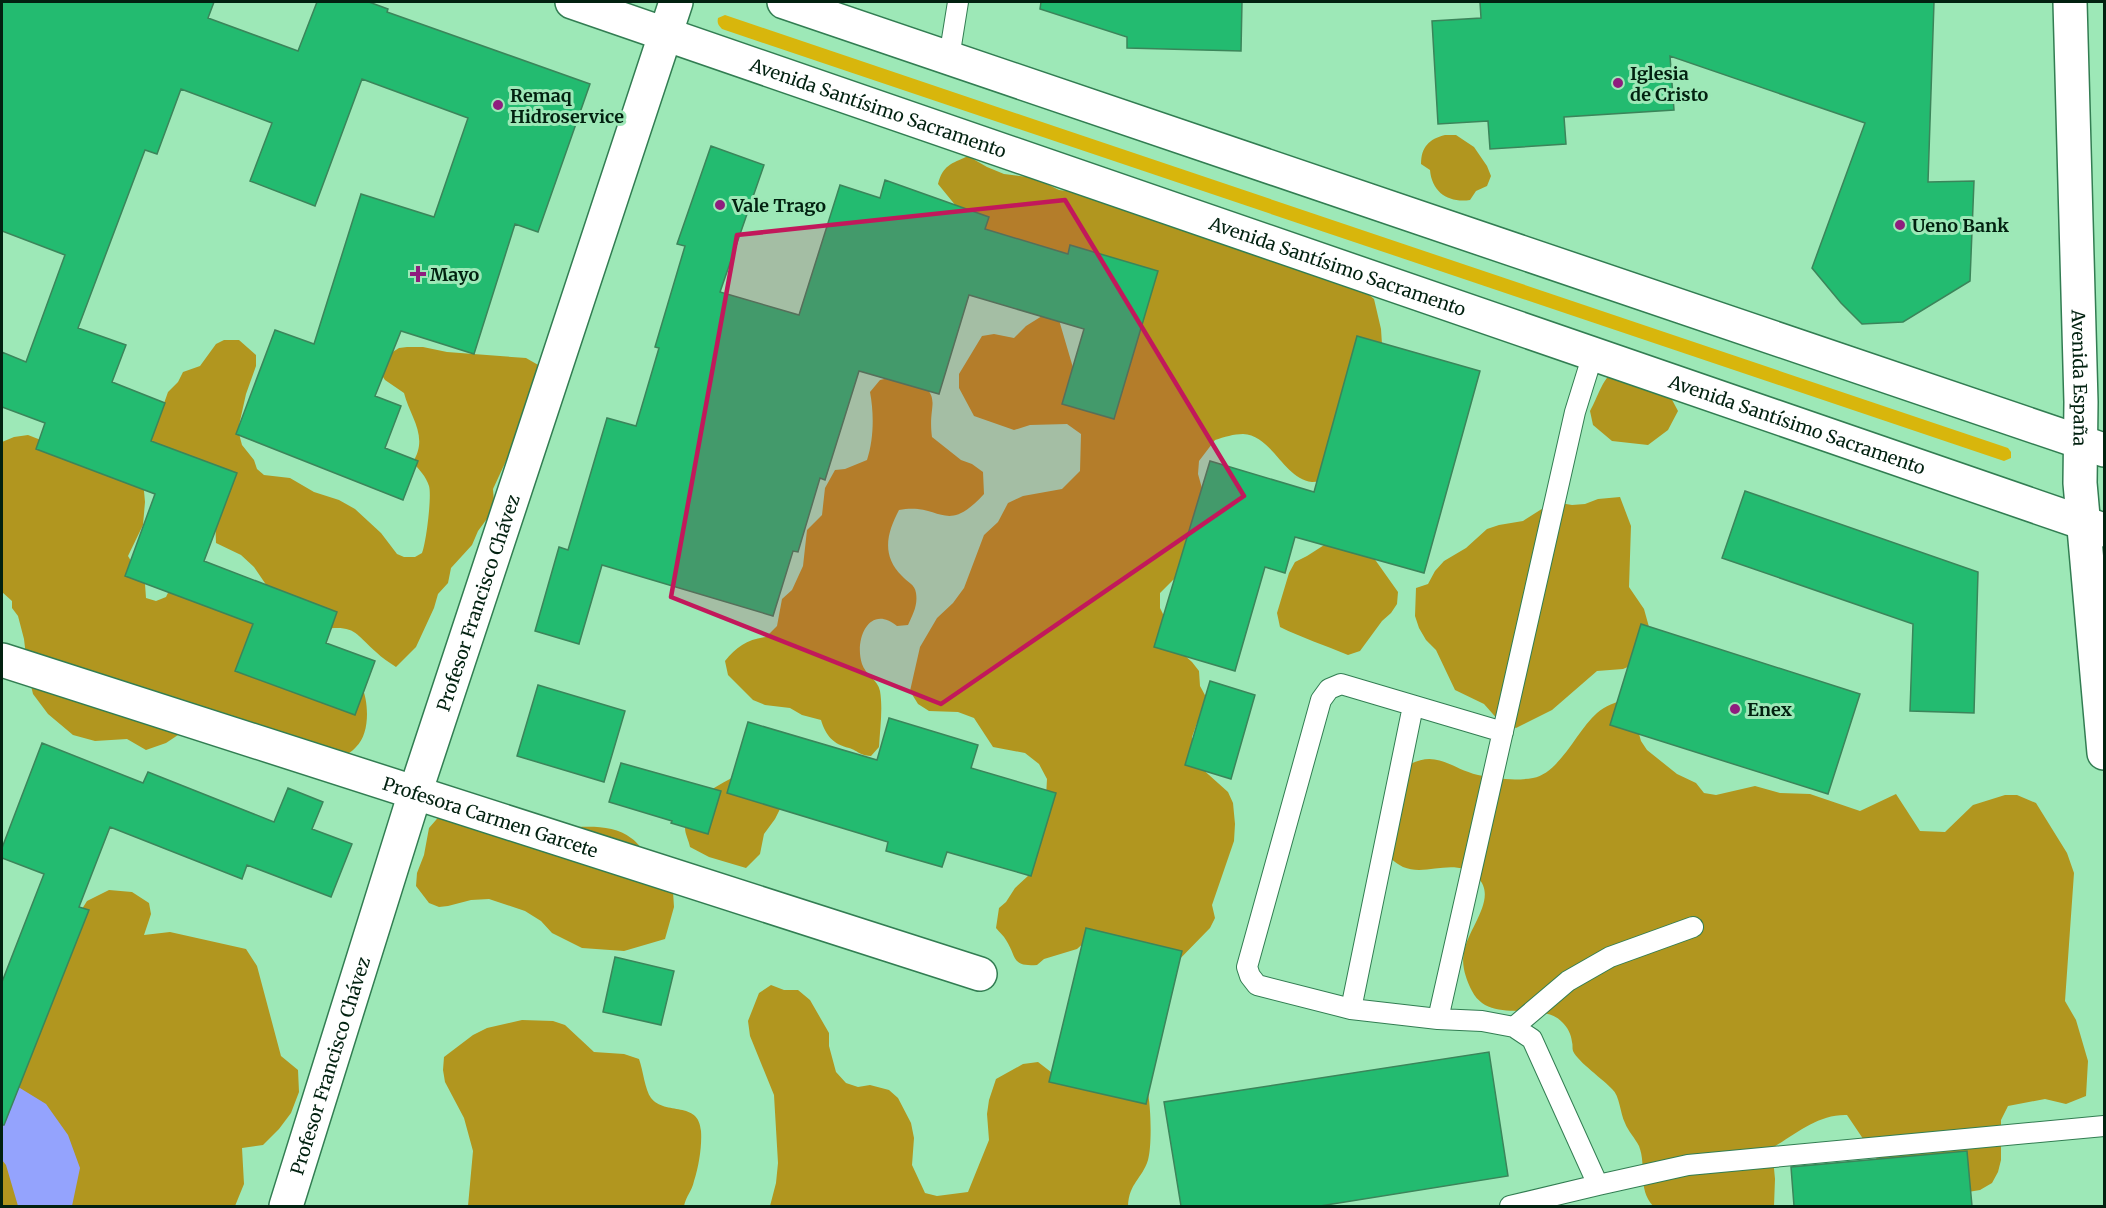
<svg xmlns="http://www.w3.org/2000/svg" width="2106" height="1208" viewBox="0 0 2106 1208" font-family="Merriweather,serif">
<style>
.green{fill:#d8b60c}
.forest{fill:#b1961f}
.water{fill:#94a3fd}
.building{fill:#23bb70;stroke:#3b855a;stroke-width:1.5}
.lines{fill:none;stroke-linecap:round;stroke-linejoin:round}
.service-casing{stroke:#327d52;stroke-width:22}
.minor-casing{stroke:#327d52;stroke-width:36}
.tertiary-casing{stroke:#327d52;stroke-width:36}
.primary-casing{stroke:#327d52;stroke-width:36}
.service{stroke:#fff;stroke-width:20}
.minor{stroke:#fff;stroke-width:33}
.tertiary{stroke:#fff;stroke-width:33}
.primary{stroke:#fff;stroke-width:33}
.marked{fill:#c2185b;fill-opacity:0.2;stroke:#c2185b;stroke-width:4.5;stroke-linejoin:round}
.poi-dot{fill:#8f1d7e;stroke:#9de8b7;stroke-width:2}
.labels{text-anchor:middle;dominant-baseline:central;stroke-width:6;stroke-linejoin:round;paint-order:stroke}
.poi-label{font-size:18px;font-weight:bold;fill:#022110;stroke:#9de8b7;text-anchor:start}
.street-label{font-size:18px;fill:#022110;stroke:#9de8b7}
</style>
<rect width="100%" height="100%" fill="#9de8b7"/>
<path class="green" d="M 725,15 L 2008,448 L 2011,452 L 2011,458 L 2004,461 L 722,29 C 718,25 717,23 718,18 Z"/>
<path class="forest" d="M 1445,135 L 1456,135 L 1474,147 L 1487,166 L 1491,176 L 1487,186 L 1476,191 L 1470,200 C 1449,203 1432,193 1430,170 L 1421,164 C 1421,147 1429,139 1445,135 Z
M 968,156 L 987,167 L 1004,174 L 1035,178 L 1059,190 L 1100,195 L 1367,293 L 1374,299 L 1381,329 L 1384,375 L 1331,481 C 1325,481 1318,482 1312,482 C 1283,478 1272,435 1243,434 C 1234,434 1224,437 1215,440 L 1199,461 L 1198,474 L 1203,492 L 1191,571 L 1173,580 L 1160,593 L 1160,608 L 1183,654 L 1192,662 L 1199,671 L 1200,686 L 1206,697 L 1204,712 L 1197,723 L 1192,737 L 1192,754 L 1199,766 L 1228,792 L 1233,803 L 1235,824 L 1234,841 L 1212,905 L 1215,918 L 1210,928 L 1170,969 L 1086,941 L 1077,949 L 1044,959 L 1037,965 C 1011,967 1017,957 1006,940 C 1004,936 999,932 996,928 L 999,908 L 1006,902 L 1015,888 L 1029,875 L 1045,815 L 1047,779 L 1039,764 L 1025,753 L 993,747 L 974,718 L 958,712 L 929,711 L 918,704 L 910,691 L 920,647 L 937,618 L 953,603 L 964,588 L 984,535 L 998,522 L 1008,503 L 1023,496 L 1062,489 L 1080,471 L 1081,434 L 1067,424 L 1030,425 L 1014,430 L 974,416 L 959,388 L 959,374 L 982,336 L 994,334 L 1014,338 L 1026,326 L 1042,316 L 1059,320 L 1074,371 L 1109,396 L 1068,281 L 965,217 L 938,184 C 943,165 951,164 968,156 Z
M 224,340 L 239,340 L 256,355 L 256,366 L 246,394 L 238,430 L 242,445 L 254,460 L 257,469 L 264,475 L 290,478 L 314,492 L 339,500 L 355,509 L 381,533 L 397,554 L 404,557 L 415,557 L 422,553 C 426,544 432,496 429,486 C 426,476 419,470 413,462 C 429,436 410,417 404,393 L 385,380 L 381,374 L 391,353 L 399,348 L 407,347 L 423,347 L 447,352 L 526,358 L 540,366 L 511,450 L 493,489 L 494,502 L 489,516 L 478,531 L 472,545 L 451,568 L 448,583 L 438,594 L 434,608 L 416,647 L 396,667 C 389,662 382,658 376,652 C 356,635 356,625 325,629 L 271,592 L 254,567 L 241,555 L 216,543 L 215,513 L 143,446 L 162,409 L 168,392 L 178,382 L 183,372 L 200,366 L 216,344 Z
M 909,373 C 946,400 927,400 932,437 L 961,460 L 972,464 L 983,472 L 984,494 C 945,537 941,502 899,510 C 887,533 881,555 902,576 C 907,582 915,584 916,593 C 918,605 913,614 908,625 L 897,626 C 869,603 854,640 862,664 C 865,674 878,680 880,691 C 883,709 880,729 879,747 L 871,756 C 858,755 859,751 849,748 C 833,744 826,736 821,720 L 802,715 L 790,708 L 765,705 L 753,700 L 728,675 L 725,661 C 736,647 748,639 766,637 L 777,626 L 782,599 L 792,590 L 803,566 L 807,530 L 822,515 L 825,488 L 835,470 L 845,469 L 867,460 C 874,439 874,413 870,392 L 880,380 Z
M 1610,375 L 1661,379 L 1678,411 L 1668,430 L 1648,445 L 1612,441 L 1593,425 L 1590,411 C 1596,401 1602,381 1610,375 Z
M 28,435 L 143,480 L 145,502 L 143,525 L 128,556 L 145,584 L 146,598 L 156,601 L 166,597 L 176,576 L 362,687 C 369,703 370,734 356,747 C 352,752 345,755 340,758 L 299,746 L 248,721 L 235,719 L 202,719 L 166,743 L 146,750 L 127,739 L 95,741 L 73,735 L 48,714 L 33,694 L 28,673 L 24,639 L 18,616 L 12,608 L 12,601 L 2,592 L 2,442 L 14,437 Z
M 1620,497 L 1631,526 L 1629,587 L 1644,609 L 1649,627 L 1635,664 L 1623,669 L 1597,671 L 1552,710 L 1516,728 L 1500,722 L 1484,704 L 1455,690 L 1436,650 L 1426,640 L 1419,628 L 1415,616 L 1416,588 L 1428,584 L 1435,571 L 1444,561 L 1466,548 L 1487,529 L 1499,525 L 1523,521 L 1548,505 L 1560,503 L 1572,505 L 1585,504 L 1598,499 Z
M 1359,537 L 1398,592 L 1397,604 L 1391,613 L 1382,621 L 1360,651 L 1348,655 C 1325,645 1302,638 1280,627 L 1277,613 L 1289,573 L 1295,562 L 1307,556 L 1332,540 Z
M 1626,699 L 1637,727 L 1641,741 L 1647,750 L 1677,774 L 1696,783 L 1704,793 L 1716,795 L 1755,786 L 1780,793 L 1810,794 L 1860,811 L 1896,794 L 1920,831 L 1945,832 L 1973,805 L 2005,795 L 2017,795 L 2036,803 L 2067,853 L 2074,873 L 2065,1001 L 2076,1020 L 2088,1061 L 2086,1096 L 2066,1104 L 2045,1099 L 2008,1106 L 2001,1120 L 2001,1160 L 1998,1172 L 1992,1183 L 1980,1190 L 1962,1193 L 1878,1161 L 1847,1115 C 1818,1114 1796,1134 1772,1148 L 1775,1179 L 1774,1206 L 1653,1206 C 1637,1188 1647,1167 1639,1146 C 1635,1138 1628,1131 1625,1123 C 1620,1113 1620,1096 1612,1089 C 1604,1080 1578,1062 1573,1051 C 1572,1048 1573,1045 1572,1042 C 1571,1034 1568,1028 1562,1022 C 1540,999 1490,1026 1472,991 C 1466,979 1461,965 1464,952 C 1468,928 1499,897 1477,877 C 1455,856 1427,877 1403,867 C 1395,863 1388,856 1381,850 L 1405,767 C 1436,748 1449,768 1478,775 C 1495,779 1516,781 1533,778 C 1560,773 1577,730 1597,713 C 1605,706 1616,702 1626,699 Z
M 741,773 L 781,807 L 775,819 L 764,834 L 760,854 L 746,868 L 709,857 L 690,847 C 689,841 685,834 685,828 C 685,799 720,785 741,773 Z
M 449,805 L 567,828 C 587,826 615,825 631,838 C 639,843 643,852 650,859 C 657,865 665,870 672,876 L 674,907 L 665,939 L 624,951 L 582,948 L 552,933 L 541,921 L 525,911 L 489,899 L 471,900 L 448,906 L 439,907 L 429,903 L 416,886 L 417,873 L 424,855 L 429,828 Z
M 109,890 L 132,892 L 149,903 L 151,914 L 144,935 L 170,932 L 246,949 L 257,966 L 281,1056 L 298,1070 L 299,1092 L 291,1113 L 279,1129 L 263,1145 L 242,1148 L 244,1184 L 235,1206 L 2,1206 L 2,1102 L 9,1066 L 2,1060 L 2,1003 L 7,1003 L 75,920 L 87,901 Z
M 771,985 L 784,990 L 798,990 L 810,1000 L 829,1033 L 829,1046 L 836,1072 L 846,1083 L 858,1087 L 870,1085 L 889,1090 L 898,1098 L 911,1123 L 914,1138 L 912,1165 L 925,1193 L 937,1196 L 968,1192 L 989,1140 L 987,1114 L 989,1100 L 996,1079 L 1023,1064 L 1038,1062 L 1060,1079 L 1148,1094 C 1151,1108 1152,1146 1148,1160 C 1142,1179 1129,1183 1128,1206 L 770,1206 L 776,1183 L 778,1163 L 774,1095 L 750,1036 L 748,1021 L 759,993 Z
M 522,1020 L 553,1021 L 565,1025 L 594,1052 L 624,1054 L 639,1059 C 643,1070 645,1090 651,1098 C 665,1116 699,1100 701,1131 C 702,1146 699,1166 694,1181 C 692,1191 686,1196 684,1206 L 468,1206 L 473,1151 L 464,1118 L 445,1082 L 443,1070 L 444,1057 L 473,1035 L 487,1028 Z"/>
<path class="water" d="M 2,1077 L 46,1104 L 68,1135 L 80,1168 L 72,1206 L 18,1206 L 6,1165 L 2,1160 Z"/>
<path class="building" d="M 2,2 L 214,2 L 208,18 L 298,51 L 317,2 L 369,2 L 388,9 L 387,12 L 590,84 L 538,232 L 515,224 L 474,354 L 401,331 L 375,396 L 401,406 L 385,448 L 418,461 L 403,500 L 236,434 L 275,330 L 314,344 L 361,194 L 434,217 L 468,118 L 362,79 L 315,206 L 250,181 L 272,123 L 181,89 L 157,154 L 145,150 L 78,328 L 126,345 L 112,382 L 165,403 L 151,441 L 237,473 L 204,561 L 337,612 L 326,643 L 375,661 L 355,715 L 235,671 L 253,624 L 125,576 L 155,494 L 36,449 L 45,423 L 2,407 L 2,352 L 26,362 L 65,255 L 2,231 Z
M 1041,2 L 1242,2 L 1241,51 L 1127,48 L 1127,37 L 1040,9 Z
M 1480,2 L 1934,2 L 1928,182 L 1974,181 L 1970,281 L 1903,322 L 1862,324 L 1841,303 L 1812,268 L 1865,123 L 1670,56 L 1674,110 L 1564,117 L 1566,144 L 1490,149 L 1488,121 L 1438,124 L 1432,21 L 1481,18 Z
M 711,146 L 764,165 L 720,292 L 799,315 L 840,185 L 880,198 L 885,180 L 989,217 L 985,229 L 1068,254 L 1070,245 L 1158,271 L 1114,419 L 1062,404 L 1084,329 L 969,295 L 939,394 L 859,371 L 825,480 L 820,478 L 798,552 L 793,551 L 773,616 L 602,565 L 579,644 L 535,631 L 559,547 L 568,550 L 607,418 L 636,426 L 659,348 L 655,347 L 685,246 L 677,244 Z
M 1357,336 L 1480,371 L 1424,573 L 1295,537 L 1285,573 L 1265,567 L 1235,671 L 1154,647 L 1210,461 L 1314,492 Z
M 1745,491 L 1978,572 L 1974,713 L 1910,711 L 1913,624 L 1722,558 Z
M 1641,624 L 1860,694 L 1828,794 L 1610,725 Z
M 1210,681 L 1255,695 L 1231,779 L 1185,765 Z
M 538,685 L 625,711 L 604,782 L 517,756 Z
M 889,718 L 978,745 L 971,768 L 1056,793 L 1031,876 L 947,852 L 942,867 L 886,851 L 888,842 L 727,793 L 748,722 L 877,760 Z
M 42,743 L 143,783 L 148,772 L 274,822 L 288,788 L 323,802 L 312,829 L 352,844 L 331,897 L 247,865 L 242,879 L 110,827 L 79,907 L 89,910 L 4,1125 L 2,1125 L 2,982 L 44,874 L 2,858 L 2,848 Z
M 621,763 L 721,791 L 708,834 L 671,823 L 672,821 L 609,802 Z
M 1086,928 L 1182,951 L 1146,1104 L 1049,1082 Z
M 615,957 L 674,971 L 661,1025 L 603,1012 Z
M 1489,1052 L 1508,1176 L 1320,1206 L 1181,1206 L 1164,1102 Z
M 1967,1151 L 1972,1206 L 1794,1206 L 1791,1167 Z"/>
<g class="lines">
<g class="service-casing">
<path id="service" d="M 949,58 L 958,2
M 1593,354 L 1575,412 L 1438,1019 L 1482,1021 L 1514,1027 L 1532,1039 L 1598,1185 L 1688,1165 L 2104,1126
M 1351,1009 L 1413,706
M 1438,1019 L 1351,1009 L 1257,985 L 1250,976 L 1247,967 L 1321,700 L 1329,689 L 1341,684 L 1503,732
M 1514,1027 L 1568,981 L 1610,957 L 1693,927
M 1510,1206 L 1598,1185"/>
</g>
<g class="minor-casing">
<g id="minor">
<path id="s1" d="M 2,660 L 980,974"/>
</g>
</g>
<g class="tertiary-casing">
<g id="tertiary">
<path id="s2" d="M 286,1206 L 415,793 L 676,2"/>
</g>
</g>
<g class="primary-casing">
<g id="primary">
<path id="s3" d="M 572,2 L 2104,530"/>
<path d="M 784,2 L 2104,450"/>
<path id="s4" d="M 2070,2 L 2081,402 L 2080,483 L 2104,753"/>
</g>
</g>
<use href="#service" class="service"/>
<use href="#minor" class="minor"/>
<use href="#tertiary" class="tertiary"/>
<use href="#primary" class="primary"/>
</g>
<path class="marked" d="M 1065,200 L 1244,496 L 941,704 L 671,597 L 737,235 Z"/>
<g class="poi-dot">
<circle cx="1618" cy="83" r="6"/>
<circle cx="498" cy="105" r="6"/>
<circle cx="720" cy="205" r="6"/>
<circle cx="1900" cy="225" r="6"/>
<path d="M415 265h6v6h6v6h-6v6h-6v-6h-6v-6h6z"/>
<circle cx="1735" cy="709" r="6"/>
</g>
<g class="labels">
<g class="poi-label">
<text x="1630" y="73">Iglesia<tspan x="1630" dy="21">de Cristo</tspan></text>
<text x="510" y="95">Remaq<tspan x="510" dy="21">Hidroservice</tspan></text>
<text x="732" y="205">Vale Trago</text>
<text x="1912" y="225">Ueno Bank</text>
<text x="430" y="274">Mayo</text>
<text x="1747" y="709">Enex</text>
</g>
<g class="street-label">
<text stroke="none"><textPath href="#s3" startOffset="324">Avenida Santísimo Sacramento</textPath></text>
<text stroke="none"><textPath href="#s3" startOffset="810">Avenida Santísimo Sacramento</textPath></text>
<text stroke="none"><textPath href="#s4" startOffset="376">Avenida España</textPath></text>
<text stroke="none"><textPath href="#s3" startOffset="1296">Avenida Santísimo Sacramento</textPath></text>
<text stroke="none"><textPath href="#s2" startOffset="633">Profesor Francisco Chávez</textPath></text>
<text stroke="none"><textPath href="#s1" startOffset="513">Profesora Carmen Garcete</textPath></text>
<text stroke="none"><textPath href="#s2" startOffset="147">Profesor Francisco Chávez</textPath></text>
</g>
</g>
<rect width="2106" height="1208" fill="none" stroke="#022110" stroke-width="6"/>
</svg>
